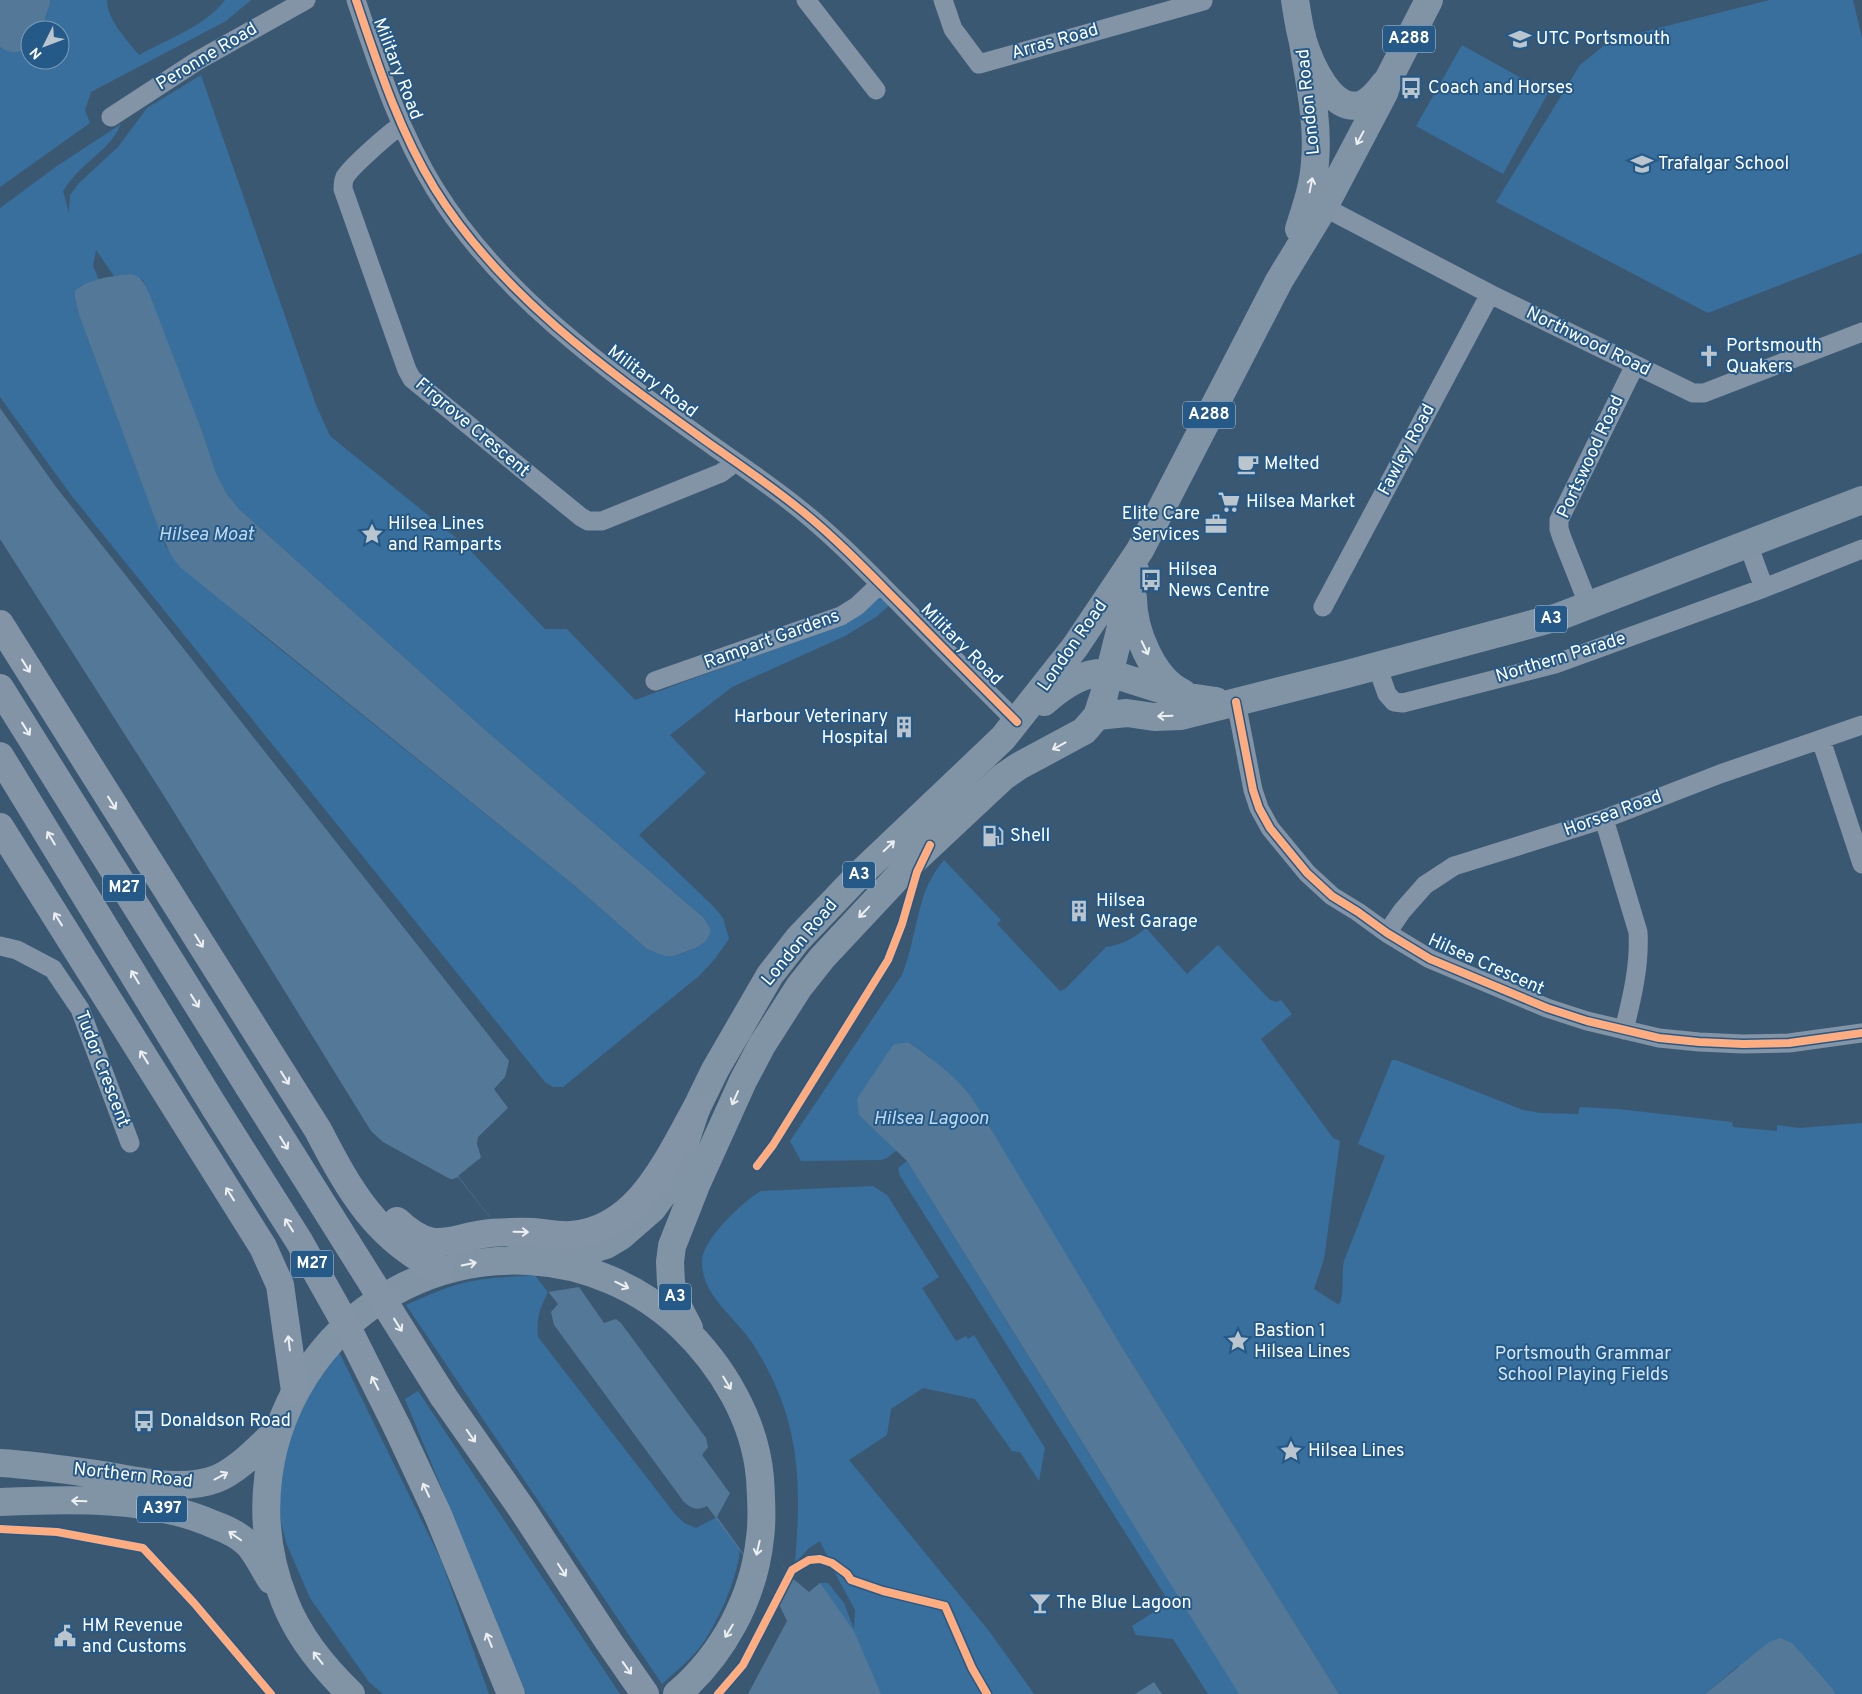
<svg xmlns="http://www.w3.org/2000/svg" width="1862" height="1694" viewBox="0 0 1862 1694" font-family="Overpass,sans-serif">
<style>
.green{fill:#396f9d;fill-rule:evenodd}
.water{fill:#547897}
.pier{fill:#3b5872}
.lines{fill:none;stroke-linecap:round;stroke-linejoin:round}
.minor{stroke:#8294a6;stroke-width:19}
.primary{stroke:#8194a5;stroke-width:28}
.trunk{stroke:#8294a5;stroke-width:28}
.motorway{stroke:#8294a5;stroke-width:28}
.motorway-bridge{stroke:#8294a5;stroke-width:28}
.cycleway-casing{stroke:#255988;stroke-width:11}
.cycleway{stroke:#ffac80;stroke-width:8}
.oneway{stroke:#eceff2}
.labels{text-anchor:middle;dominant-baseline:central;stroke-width:4;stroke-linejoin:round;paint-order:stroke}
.shield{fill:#255988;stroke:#becddb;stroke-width:1}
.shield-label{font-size:16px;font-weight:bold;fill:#fff}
.poi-label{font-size:18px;fill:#fff;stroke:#255988;text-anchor:start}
.street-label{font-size:18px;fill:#fff;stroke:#255988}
.park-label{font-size:18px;fill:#d4e7f7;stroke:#255988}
.water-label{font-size:19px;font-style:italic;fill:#bcd9f0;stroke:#255988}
</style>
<rect width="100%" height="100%" fill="#3b5872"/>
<path class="green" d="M 50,0 L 107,0 C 107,20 127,40 139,55 C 166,40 207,25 225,0 L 251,0 L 226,21 L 91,92 L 85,110 L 90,123 L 0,187 L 0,47 C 13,55 18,54 30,45 L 30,60 L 60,60 L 60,30 L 41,30 L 50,4 Z
M 1770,0 L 1853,0 L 1862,38 L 1862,253 L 1708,313 L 1496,202 L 1580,65 L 1611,40 Z
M 1462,45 L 1548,93 L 1503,174 L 1416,126 Z
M 201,75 L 316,405 L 330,436 L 464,544 L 545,629 L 567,629 L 635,700 L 850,621 L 881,596 L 891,604 L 876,617 L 845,636 L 732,687 L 670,735 L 706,773 L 639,835 L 714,907 L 723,918 L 729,939 L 714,960 L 699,976 L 563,1087 L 553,1087 L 545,1082 L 71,495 L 0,397 L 0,208 L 57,166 L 121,124 C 113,143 98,153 83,167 C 75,174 69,182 63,191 L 69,213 L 70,195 L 79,183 L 118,147 L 147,108 ZM 96,250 L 114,276 L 129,274 L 143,280 L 202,431 L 216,473 L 227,494 L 239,509 L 483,728 L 704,918 L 710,928 L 710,934 L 706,941 L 698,947 L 674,956 L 664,956 L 647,949 L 575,886 L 255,629 L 166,547 L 80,318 L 79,287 L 99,280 L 93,266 Z
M 944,860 L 1001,920 L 997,924 L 1060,991 L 1065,989 L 1106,947 C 1122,945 1134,938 1146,928 L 1187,974 L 1218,945 L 1270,1000 L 1276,1002 L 1281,1000 L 1292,1014 L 1261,1039 L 1333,1138 L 1340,1141 L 1324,1259 L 1314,1289 L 1339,1305 C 1345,1294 1341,1274 1344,1261 L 1385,1156 L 1358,1144 L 1392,1060 L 1396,1060 L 1523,1110 L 1541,1113 L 1578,1114 L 1580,1107 L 1618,1109 L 1732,1122 L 1733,1127 L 1777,1131 L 1777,1125 L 1799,1128 L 1862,1123 L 1862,1694 L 1772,1694 L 1738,1666 L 1705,1694 L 1339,1694 L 1122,1347 L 964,1088 L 928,1056 L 908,1042 L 859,1115 L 897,1150 L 887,1158 L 881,1160 L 801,1161 L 790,1141 L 902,975 C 912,950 915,923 923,898 C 927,884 935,871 944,860 Z
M 907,1161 L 1106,1481 L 1248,1694 L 1208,1694 L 1173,1639 L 1136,1635 L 1132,1626 L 1169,1602 L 900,1176 L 898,1168 Z
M 873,1186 L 887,1195 L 939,1277 L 922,1288 L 956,1341 L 966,1336 L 968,1339 L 974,1335 L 1045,1448 L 1039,1481 L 1020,1452 L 1012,1451 L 975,1399 L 923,1388 L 891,1409 L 887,1435 L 849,1460 L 989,1631 L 1034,1694 L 866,1694 L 809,1593 L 820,1583 L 828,1583 L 844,1603 L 854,1629 L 855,1610 L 836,1575 L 820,1541 L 808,1549 L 795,1563 C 802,1478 800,1418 753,1344 C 736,1317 702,1297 702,1262 C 701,1241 743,1201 761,1191 Z
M 535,1275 L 548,1292 C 540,1309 536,1317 538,1337 L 675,1514 L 684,1523 L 696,1528 L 717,1517 L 740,1549 C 737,1579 720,1618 703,1643 C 692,1659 676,1671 662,1684 L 406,1305 C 427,1296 449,1285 472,1281 C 493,1277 514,1277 535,1275 Z
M 339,1352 L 441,1560 L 489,1694 L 383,1694 L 369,1682 L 310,1598 L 287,1545 L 281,1523 L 278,1473 L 299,1408 Z
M 418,1391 L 620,1694 L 526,1694 L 405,1399 Z"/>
<path class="water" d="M 0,0 L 50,0 L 50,4 L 41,30 L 30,30 L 30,45 C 19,54 12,55 0,47 Z
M 129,274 C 141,275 144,283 149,293 L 202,431 L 216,473 L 227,494 L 239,509 L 483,728 L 704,918 L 710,928 L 710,934 L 706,941 L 698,947 L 674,956 L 664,956 L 647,949 L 575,886 L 181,568 L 172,557 L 160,532 L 80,318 L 75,298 L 75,291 C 87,279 113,276 129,274 Z
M 0,408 L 56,487 L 509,1061 L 505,1077 L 494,1089 L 508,1108 L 478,1137 L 477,1144 L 481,1157 L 479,1160 L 579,1287 L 604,1323 L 616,1319 L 621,1323 L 706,1438 L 708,1447 L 702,1455 L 791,1577 L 809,1592 L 820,1583 L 854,1631 L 881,1694 L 748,1694 L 787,1621 L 778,1602 L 707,1506 C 697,1511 692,1509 684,1502 L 554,1325 L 551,1312 L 558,1304 L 458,1177 L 453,1179 L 450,1179 L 383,1142 L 371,1131 L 166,799 L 0,539 Z
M 908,1042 C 931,1058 955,1075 972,1098 L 1122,1347 L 1339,1694 L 1239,1694 L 907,1161 L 859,1115 L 857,1099 L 893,1045 Z
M 1780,1638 L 1792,1643 L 1832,1688 L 1835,1694 L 1705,1694 L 1769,1642 Z
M 1154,1682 L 1162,1694 L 1135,1694 Z"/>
<path class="pier" d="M 479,1159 L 579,1287 L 548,1292 L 458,1176 Z
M 730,1493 L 791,1577 L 778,1602 L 717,1517 Z"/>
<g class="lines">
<path class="minor" d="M 356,0 C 378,65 399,131 435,189 C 502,297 611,373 713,446 C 743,467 774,488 802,511 C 839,541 871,575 904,608 C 941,646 979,684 1017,722
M 806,0 L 876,90
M 943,0 L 953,29 L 979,64 L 1203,1
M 111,117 L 197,61 L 306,0
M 402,125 C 391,131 351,167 345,177 C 343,181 343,185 343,189 L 407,370 L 412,379 L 581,517 L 588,521 L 602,521 L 721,473 L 729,467 L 734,461
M 1324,207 L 1490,294 L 1693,393 L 1704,393 L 1862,332
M 1748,544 L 1764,588
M 1589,606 L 1562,538 L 1559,529 L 1559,520 L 1635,365
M 1323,607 L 1490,294
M 1377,666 L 1387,694 L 1394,702 L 1403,703 L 1555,664 L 1764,588 L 1862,549
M 655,681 L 841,616 L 857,606 L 880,584
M 1236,702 L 1253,790 L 1259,808 L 1270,828 L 1307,873 L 1332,896 L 1358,912 L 1387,933 L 1430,959 L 1547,1008 L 1587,1021 L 1659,1038 L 1699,1042 L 1743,1044 L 1789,1043 L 1862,1033
M 1821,740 L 1862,864
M 1604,819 L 1638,932 C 1640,965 1632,998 1624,1030
M 1387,933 L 1402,911 L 1425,885 L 1454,866 L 1604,819 L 1720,774 L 1862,725
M 0,946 L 17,950 L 53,969 L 80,1009 L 130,1143"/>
<path class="primary" d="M 1295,0 C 1297,13 1299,26 1302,38 C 1309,61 1331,116 1363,104 C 1372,100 1379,91 1385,83
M 1299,229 C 1306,207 1314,184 1315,162 C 1319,120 1308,77 1302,36
M 1133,598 C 1133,629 1152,679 1183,693
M 1044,702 C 1063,685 1084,671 1109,673 L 1182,696 L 1216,701
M 1097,716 L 1127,713 L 1154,717 L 1181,716 L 1347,674 L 1558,617 L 1862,500
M 511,1260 L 590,1250 L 606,1245 L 621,1236 L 652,1209 L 663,1194 L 676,1169 L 696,1109 L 715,1070 L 770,975 L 798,939 L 860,874 L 1003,738 L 1075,647 L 1140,550 L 1279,281 L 1324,207 L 1384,93 L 1389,78 L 1429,0
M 689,1328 L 676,1303 L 671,1283 L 670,1262 L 672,1246 L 696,1185 L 743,1081 L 762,1045 L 799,987 L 822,958 L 909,865 L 1003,777 L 1019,766 L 1084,731 L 1097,716 L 1104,695 L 1135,570
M 0,1463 C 34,1465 68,1470 103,1475 C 138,1481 182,1492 216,1479 C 238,1471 261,1445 279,1429
M 0,1502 C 69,1499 151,1496 215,1525 C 226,1529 239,1535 248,1544 C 257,1554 264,1569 271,1580
M 351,1694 C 323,1667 299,1638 285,1602 C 216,1432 347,1251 529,1261 C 585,1264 640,1287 681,1326 C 722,1365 755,1420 760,1478 C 761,1498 763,1518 760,1538 C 754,1597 723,1655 677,1694"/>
<path class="trunk" d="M 0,624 L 318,1130 C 349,1190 377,1240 441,1270
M 0,827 L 263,1247 L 280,1285 L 295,1391
M 397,1221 C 435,1257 449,1237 491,1233 C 506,1232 519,1231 533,1232 C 546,1233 558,1236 571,1235 C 638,1230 667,1160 696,1109"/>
<path class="motorway" d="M 0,688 L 249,1087
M 0,756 L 215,1108
M 443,1396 L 522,1509 L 609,1642 L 645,1694
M 397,1427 L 438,1515 L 511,1694"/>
<path class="motorway-bridge" d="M 249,1087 L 443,1396
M 215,1108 L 299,1241 L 344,1321 L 397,1427"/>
<g class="cycleway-casing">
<path id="cycleway" d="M 356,0 C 378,65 399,131 435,189 C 502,297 611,373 713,446 C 743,467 774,488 802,511 C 839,541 871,575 904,608 C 941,646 979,684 1017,722
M 1236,702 L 1253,790 L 1259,808 L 1270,828 L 1307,873 L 1332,896 L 1358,912 L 1387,933 L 1430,959 L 1547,1008 L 1587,1021 L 1659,1038 L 1699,1042 L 1743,1044 L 1789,1043 L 1862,1033
M 757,1166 L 773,1145 L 888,960 L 902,924 L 917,872 L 930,845
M 0,1529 L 57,1532 L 143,1548 L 194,1603 L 271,1694
M 718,1694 L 743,1665 L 792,1570 L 809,1560 L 820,1559 L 832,1563 L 847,1574 L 851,1580 L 883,1591 L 945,1606 L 972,1668 L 987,1694"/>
</g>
<use href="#cycleway" class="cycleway"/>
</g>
<defs><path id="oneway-shaft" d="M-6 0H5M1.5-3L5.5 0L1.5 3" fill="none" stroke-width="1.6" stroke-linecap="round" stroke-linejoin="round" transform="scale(1.25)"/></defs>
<g class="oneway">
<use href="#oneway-shaft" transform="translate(1360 138) rotate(118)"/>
<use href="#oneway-shaft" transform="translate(1311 185) rotate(-79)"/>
<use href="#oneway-shaft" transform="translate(1145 648) rotate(64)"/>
<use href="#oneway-shaft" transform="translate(26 666) rotate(58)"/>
<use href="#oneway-shaft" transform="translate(1165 716) rotate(178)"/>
<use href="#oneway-shaft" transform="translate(26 729) rotate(58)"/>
<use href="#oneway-shaft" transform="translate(1059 746) rotate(151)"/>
<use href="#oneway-shaft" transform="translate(112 803) rotate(58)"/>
<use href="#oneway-shaft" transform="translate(51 838) rotate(-121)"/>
<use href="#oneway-shaft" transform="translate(889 846) rotate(-44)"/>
<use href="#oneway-shaft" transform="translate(864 912) rotate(134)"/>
<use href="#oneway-shaft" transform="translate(58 919) rotate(-122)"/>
<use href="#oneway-shaft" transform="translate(199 941) rotate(58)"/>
<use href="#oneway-shaft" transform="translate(135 977) rotate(-121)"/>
<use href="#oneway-shaft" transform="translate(195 1001) rotate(58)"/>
<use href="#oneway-shaft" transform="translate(144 1057) rotate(-122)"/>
<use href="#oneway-shaft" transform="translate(285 1078) rotate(58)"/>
<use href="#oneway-shaft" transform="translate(735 1098) rotate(114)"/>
<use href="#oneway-shaft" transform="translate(284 1143) rotate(58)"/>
<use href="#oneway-shaft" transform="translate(230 1194) rotate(-122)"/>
<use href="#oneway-shaft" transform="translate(289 1225) rotate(-122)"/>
<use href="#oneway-shaft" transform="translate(521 1232) rotate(1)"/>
<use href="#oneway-shaft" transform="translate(469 1264) rotate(-11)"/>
<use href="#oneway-shaft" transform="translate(622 1285) rotate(26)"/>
<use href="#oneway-shaft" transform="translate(398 1325) rotate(58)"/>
<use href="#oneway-shaft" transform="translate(289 1343) rotate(-97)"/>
<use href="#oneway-shaft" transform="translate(375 1383) rotate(-117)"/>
<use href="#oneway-shaft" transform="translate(727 1383) rotate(59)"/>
<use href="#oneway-shaft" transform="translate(471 1436) rotate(55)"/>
<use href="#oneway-shaft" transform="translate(221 1476) rotate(-28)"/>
<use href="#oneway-shaft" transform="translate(426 1490) rotate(-115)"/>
<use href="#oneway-shaft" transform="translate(79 1501) rotate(-178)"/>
<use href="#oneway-shaft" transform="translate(235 1536) rotate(-145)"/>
<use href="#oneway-shaft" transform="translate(758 1548) rotate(103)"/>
<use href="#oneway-shaft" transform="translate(562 1570) rotate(57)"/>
<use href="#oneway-shaft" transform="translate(729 1631) rotate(121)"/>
<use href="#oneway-shaft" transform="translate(489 1640) rotate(-112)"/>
<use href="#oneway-shaft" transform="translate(318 1658) rotate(-128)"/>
<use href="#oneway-shaft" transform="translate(627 1668) rotate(55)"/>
</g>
<defs>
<g id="school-bare" transform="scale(1.725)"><path d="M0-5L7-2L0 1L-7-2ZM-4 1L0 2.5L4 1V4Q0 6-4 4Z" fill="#bac5ce" stroke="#255988" stroke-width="2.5" paint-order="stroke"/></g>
<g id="bus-bare" transform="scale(1.725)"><path d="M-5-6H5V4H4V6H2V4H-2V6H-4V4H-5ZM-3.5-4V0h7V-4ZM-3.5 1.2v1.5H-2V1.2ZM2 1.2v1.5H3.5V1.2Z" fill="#bac5ce" stroke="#255988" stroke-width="2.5" paint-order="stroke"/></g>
<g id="church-bare" transform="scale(1.725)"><path d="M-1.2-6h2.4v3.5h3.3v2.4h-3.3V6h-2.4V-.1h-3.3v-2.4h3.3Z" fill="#bac5ce" stroke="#255988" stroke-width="2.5" paint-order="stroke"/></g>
<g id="cafe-bare" transform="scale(1.725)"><path d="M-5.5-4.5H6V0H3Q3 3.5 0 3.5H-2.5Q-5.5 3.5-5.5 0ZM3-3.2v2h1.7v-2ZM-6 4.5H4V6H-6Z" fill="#bac5ce" stroke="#255988" stroke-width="2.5" paint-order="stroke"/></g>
<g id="supermarket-bare" transform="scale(1.725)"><path d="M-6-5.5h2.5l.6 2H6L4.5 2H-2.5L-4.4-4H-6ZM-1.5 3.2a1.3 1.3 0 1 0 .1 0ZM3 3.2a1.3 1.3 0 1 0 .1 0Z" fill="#bac5ce" stroke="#255988" stroke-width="2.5" paint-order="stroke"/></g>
<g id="office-bare" transform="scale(1.725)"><path d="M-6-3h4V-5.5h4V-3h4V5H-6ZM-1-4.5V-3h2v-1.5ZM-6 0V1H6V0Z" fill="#bac5ce" stroke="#255988" stroke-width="2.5" paint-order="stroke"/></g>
<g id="sight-bare" transform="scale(1.725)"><path d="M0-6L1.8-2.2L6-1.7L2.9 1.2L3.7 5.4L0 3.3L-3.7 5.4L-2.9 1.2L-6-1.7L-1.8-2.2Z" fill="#bac5ce" stroke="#255988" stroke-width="2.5" paint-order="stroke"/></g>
<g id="building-bare" transform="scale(1.725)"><path d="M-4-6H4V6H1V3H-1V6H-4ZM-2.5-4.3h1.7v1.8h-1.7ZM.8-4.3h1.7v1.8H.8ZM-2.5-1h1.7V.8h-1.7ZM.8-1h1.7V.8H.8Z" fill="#bac5ce" stroke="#255988" stroke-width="2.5" paint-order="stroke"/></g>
<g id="fuel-bare" transform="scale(1.725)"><path d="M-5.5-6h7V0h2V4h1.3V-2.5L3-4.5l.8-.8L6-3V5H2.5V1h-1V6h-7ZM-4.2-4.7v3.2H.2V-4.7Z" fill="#bac5ce" stroke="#255988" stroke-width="2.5" paint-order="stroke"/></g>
<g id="bar-bare" transform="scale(1.725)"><path d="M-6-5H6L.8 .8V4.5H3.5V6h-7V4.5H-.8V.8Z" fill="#bac5ce" stroke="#255988" stroke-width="2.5" paint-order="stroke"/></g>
<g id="civic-bare" transform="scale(1.725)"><path d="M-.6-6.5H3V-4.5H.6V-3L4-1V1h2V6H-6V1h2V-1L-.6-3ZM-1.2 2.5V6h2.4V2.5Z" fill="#bac5ce" stroke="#255988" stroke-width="2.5" paint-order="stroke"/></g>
</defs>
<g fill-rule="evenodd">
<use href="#school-bare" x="1520" y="39"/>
<use href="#bus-bare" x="1411" y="88"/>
<use href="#school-bare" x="1642" y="164"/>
<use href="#church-bare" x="1709" y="356"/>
<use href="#cafe-bare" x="1248" y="464"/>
<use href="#supermarket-bare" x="1229" y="502"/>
<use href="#office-bare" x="1216" y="524"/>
<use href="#sight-bare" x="372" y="534"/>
<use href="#bus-bare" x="1151" y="580"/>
<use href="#building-bare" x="904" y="727"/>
<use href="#fuel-bare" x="993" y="836"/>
<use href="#building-bare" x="1079" y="911"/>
<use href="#sight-bare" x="1238" y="1341"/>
<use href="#bus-bare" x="144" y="1421"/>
<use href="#sight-bare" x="1291" y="1451"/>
<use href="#bar-bare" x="1040" y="1603"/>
<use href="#civic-bare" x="65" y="1636"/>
</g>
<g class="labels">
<g class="shield">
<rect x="1383" y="25.5" width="52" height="27" rx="4"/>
<rect x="1183" y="401.5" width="52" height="27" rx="4"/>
<rect x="1535" y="605.5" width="32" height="27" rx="4"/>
<rect x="843" y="861.5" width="32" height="27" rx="4"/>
<rect x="103" y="874.5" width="42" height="27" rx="4"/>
<rect x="291" y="1250.5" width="42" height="27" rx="4"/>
<rect x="659" y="1283.5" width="32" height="27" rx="4"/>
<rect x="137" y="1495.5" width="50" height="27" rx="4"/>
</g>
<g class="shield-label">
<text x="1409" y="39">A288</text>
<text x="1209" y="415">A288</text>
<text x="1551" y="619">A3</text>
<text x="859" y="875">A3</text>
<text x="124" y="888">M27</text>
<text x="312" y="1264">M27</text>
<text x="675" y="1297">A3</text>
<text x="162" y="1509">A397</text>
</g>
<g class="poi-label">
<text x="1536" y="39">UTC Portsmouth</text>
<text x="1428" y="88">Coach and Horses</text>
<text x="1658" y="164">Trafalgar School</text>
<text x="1726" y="346">Portsmouth<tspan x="1726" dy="21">Quakers</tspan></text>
<text x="1264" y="464">Melted</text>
<text x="1246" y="502">Hilsea Market</text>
<text x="1200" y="514" text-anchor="end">Elite Care<tspan x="1200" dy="21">Services</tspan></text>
<text x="388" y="524">Hilsea Lines<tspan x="388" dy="21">and Ramparts</tspan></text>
<text x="1168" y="570">Hilsea<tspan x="1168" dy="21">News Centre</tspan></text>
<text x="888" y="717" text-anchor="end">Harbour Veterinary<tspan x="888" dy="21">Hospital</tspan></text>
<text x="1010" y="836">Shell</text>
<text x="1096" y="901">Hilsea<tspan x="1096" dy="21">West Garage</tspan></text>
<text x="1254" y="1331">Bastion 1<tspan x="1254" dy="21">Hilsea Lines</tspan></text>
<text x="160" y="1421">Donaldson Road</text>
<text x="1308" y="1451">Hilsea Lines</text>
<text x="1056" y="1603">The Blue Lagoon</text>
<text x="82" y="1626">HM Revenue<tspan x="82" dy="21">and Customs</tspan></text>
</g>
<g class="street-label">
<text transform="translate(1055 42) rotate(-16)">Arras Road</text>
<text transform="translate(207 57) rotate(-31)">Peronne Road</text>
<text transform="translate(397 69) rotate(69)">Military Road</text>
<text transform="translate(1309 102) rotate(-96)">London Road</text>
<text transform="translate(1588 342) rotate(26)">Northwood Road</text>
<text transform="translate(652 382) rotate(37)">Military Road</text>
<text transform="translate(472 428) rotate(40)">Firgrove Crescent</text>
<text transform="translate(1407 450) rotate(-62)">Fawley Road</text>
<text transform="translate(1591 457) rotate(-65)">Portswood Road</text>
<text transform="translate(772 640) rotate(-20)">Rampart Gardens</text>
<text transform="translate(961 645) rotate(45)">Military Road</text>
<text transform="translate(1073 646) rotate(-55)">London Road</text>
<text transform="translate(1561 658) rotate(-17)">Northern Parade</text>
<text transform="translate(1613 814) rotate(-20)">Horsea Road</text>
<text transform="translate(800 943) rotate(-50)">London Road</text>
<text transform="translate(1486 965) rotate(24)">Hilsea Crescent</text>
<text transform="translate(102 1069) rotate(69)">Tudor Crescent</text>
<text transform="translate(133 1476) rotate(6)">Northern Road</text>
</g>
<g class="park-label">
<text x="1583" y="1354">Portsmouth Grammar<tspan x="1583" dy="21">School Playing Fields</tspan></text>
</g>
<g class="water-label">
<text x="206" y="535">Hilsea Moat</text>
<text x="931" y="1119">Hilsea Lagoon</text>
</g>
</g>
<g transform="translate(45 45) rotate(228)"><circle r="24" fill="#255988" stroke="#7c9bb8"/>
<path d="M0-4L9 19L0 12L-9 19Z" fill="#bac5ce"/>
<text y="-8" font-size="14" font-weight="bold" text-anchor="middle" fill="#ffffff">N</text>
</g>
</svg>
